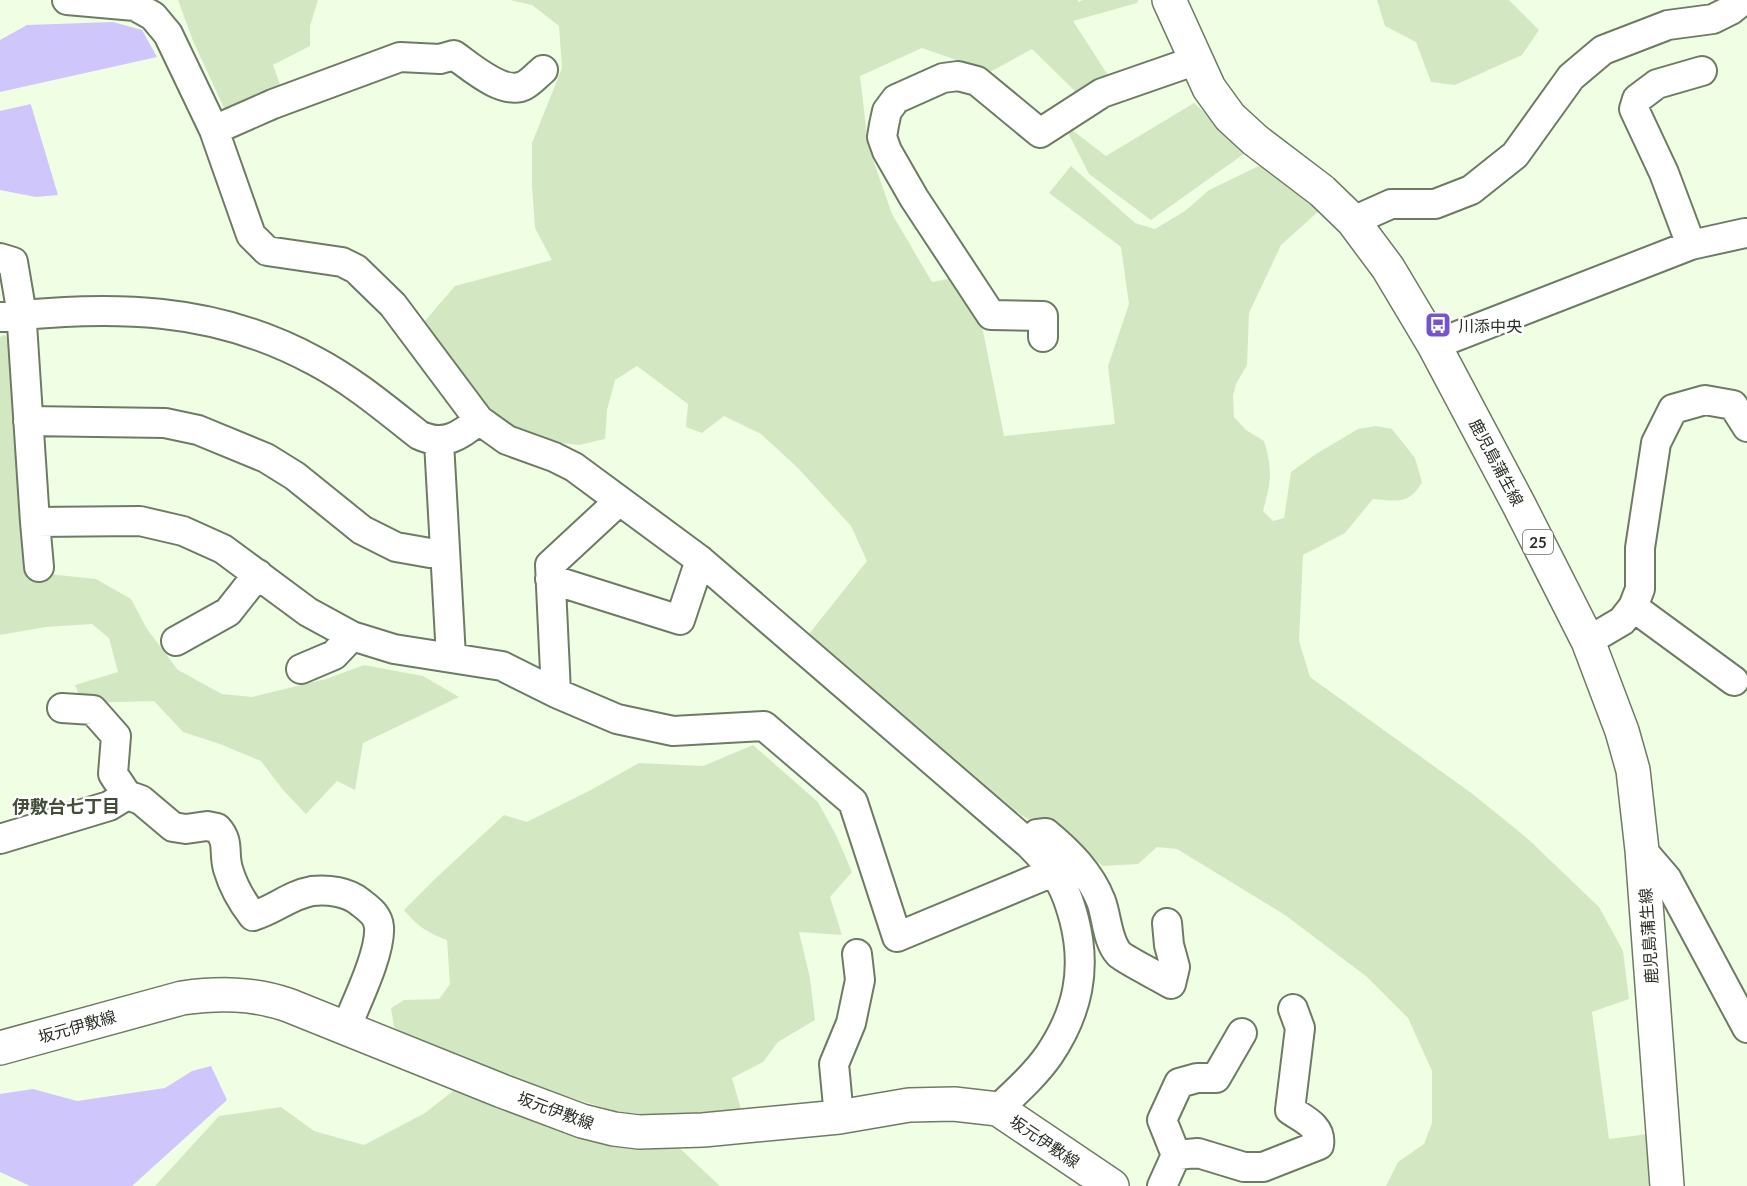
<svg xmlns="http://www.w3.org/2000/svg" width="1747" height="1186" viewBox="0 0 1747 1186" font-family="Lato,'Noto Sans JP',sans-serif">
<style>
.green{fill:#d3e8c2}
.water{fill:#cfc7fb}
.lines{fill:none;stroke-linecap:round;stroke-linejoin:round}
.minor-casing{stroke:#6e7b64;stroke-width:32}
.major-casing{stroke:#6e7b64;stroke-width:36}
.minor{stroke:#fff;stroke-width:28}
.major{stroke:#fff;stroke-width:33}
.labels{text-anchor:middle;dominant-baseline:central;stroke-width:5;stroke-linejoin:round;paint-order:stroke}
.shield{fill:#fff;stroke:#6a6e67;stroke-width:1.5}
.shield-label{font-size:15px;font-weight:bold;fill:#2a3026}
.poi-label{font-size:16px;fill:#2a3026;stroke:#fff;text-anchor:start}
.street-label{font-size:16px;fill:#2a3026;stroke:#fff}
.neighbourhood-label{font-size:18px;font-weight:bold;fill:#424e39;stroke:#fff}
</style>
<rect width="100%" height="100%" fill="#f0fee4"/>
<path class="green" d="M 178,0 L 318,0 L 310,26 L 310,46 L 273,65 L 283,93 L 225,110 L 193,41 Z
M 510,0 L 1078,0 L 1078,2 L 1083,0 L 1138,0 L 1137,3 L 1073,21 L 1113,83 L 1082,98 L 1032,49 L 981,77 L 962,62 L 922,48 L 860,76 L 868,145 L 892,214 L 932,282 L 958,277 L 983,331 L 1004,436 L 1115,424 L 1108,366 L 1129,304 L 1121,247 L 1049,193 L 1071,166 L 1135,223 L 1155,229 L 1185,211 L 1209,190 L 1263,164 L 1321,209 L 1281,245 L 1249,313 L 1247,365 L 1236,384 L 1233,396 L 1234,417 L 1246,430 L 1264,441 C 1273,469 1271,483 1263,511 L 1273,521 L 1284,518 L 1291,472 L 1316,454 L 1358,429 L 1376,426 L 1392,429 L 1415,458 L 1422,482 C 1410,505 1396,501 1373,499 L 1345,533 L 1303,555 L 1299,641 L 1310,677 L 1474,795 L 1528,839 L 1599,907 L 1623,951 L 1629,999 L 1592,1012 L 1609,1139 L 1648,1134 L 1651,1186 L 1386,1186 L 1398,1162 L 1424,1144 L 1432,1123 L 1432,1071 L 1408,1018 L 1367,977 L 1285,915 L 1177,849 L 1157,847 L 1138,864 L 1103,866 L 1083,850 L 1021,815 L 809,634 L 867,561 L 851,526 L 798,468 L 761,434 L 724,416 L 702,433 L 686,427 L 688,404 L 637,366 L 615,380 L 607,410 L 605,439 L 579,445 L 547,441 L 503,423 L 474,391 L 424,322 L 455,286 L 552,260 L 535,228 L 532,186 L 532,143 L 562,68 L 559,26 L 532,5 Z
M 1377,0 L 1509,0 L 1539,30 L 1522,55 L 1455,85 L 1431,82 L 1416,42 L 1385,26 Z
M 1194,103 L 1248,151 L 1151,220 L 1089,174 L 1063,123 L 1106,156 Z
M 4,335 L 13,341 L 30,572 L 96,579 L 131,599 L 147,629 L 178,670 L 222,694 L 252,697 L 326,679 L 364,665 L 423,676 L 459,697 L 363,743 L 355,790 L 337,781 L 306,814 L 283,790 L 261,761 L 220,744 L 183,732 L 154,701 L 82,703 L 75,685 L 118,672 L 109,638 L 92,624 L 46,627 L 0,635 L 0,337 Z
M 753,745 L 818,802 L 836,835 L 852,872 L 830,897 L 842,935 L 799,932 L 810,978 L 815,1020 L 778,1042 L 763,1062 L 732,1078 L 741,1109 L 665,1116 L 617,1112 L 534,1086 L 410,1038 L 394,1027 L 391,1008 L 404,1000 L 439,999 L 450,984 L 447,940 C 429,934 416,925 404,910 L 437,877 L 504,815 L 527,822 L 589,791 L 639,763 L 703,766 Z
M 458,1087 L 674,1143 L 720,1186 L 155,1186 L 219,1116 L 281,1107 L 314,1131 L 364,1145 L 425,1113 Z"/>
<path class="water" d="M 113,22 L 142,30 L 157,57 L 0,92 L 0,40 L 27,25 Z
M 31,104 L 31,105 L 58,195 L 36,197 L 0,190 L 0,111 Z
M 211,1066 L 227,1100 L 132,1186 L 30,1186 L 0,1172 L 0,1094 L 33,1089 L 77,1101 L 165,1088 L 192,1071 Z"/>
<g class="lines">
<g class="minor-casing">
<path id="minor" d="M 67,0 L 135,6 L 153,16 L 168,34 L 214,130 L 251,235 L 267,251 L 342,262 L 356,269 L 393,305 L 479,420 L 507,440 L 554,457 L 574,467 L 700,560 L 1029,844 C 1039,854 1049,864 1056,876 C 1065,888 1070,904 1074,919 C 1087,969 1078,1012 1049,1055 C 1035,1075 1016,1092 998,1109
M 214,130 L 273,104 L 400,57 L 440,59 L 454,55 C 470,66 504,97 525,85 C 531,82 537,75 543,70
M 1353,221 L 1391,204 L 1435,204 L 1471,190 L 1515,155 L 1571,77 L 1603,50 L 1668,25 L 1713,19 L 1731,10 L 1743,0
M 1691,245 L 1664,173 L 1634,109 L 1637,99 L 1657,84 L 1702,71
M 0,258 L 13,262 L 21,309 L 35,522 L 140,521 L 183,531 L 223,549 L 308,612 L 352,636 L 394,649 L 502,666 L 556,693 L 617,719 L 673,731 L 764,726 L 853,802 L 897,937 L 1053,872
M 0,317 C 114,306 212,305 315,361 C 353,381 386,409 419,435 C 444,447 460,436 479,420
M 1043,337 L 1043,316 L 991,315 L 914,198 L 887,151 L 882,137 L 884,125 L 887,111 L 896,99 L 943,78 L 958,76 L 977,81 L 1040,133 L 1102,93 L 1197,60
M 1434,345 L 1691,245 L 1745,233
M 28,421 L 165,423 L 198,430 L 266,458 L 295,476 L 362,530 L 396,547 L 430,553 L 445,553
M 439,442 L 451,657
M 35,522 L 39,567
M 550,579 L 680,620 L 700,560
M 1633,607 L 1734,681
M 176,641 L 228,612 L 258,574
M 1588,641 L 1622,621 L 1633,607 L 1640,589 L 1640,548 L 1656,443 L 1673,409 L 1705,400 L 1733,405 L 1747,427
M 301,669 L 334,655 L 352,636
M 556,693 L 550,565 L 619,501
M 127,795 L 141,800 L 173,827 L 186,829 L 207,826 L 217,828 C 230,842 223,852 228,869 C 233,886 242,902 253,916 C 274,910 290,895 312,891 C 328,889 348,892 360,902 C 369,909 378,915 379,927 C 381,953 356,1003 346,1028
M 0,839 L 109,806 L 127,795 L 113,774 L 116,736 L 93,710 L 62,708
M 1029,844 L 1037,834 L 1046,833 C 1069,852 1090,873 1101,901 C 1107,917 1107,941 1119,954 C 1127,961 1160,977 1171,984 L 1175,967 L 1169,945 L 1167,923
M 1642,850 L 1667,879 L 1747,1028
M 839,1117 L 834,1064 L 851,1023 L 860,980 L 857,954
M 1176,1155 L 1162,1120 L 1179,1083 L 1197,1078 L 1216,1078 L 1242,1033
M 1162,1186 L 1176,1155 L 1198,1153 L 1244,1167 L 1263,1167 L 1319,1145 C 1322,1126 1303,1119 1290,1110 L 1300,1028 L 1293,1009"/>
</g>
<g class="major-casing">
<path id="major" d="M 1169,0 L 1209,88 L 1230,117 L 1255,140 L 1322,191 L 1353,221 L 1388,268 L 1434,345 L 1519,505 L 1588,641 L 1622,731 L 1633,770 L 1642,850 L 1667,1186
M 0,1048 L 182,998 C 219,993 253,993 288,1005 L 502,1091 L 582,1121 L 614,1129 L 639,1132 L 703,1130 L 839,1117 L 909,1105 L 954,1104 L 998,1109 L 1112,1186"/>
</g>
<use href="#minor" class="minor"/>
<use href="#major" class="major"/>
</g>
<defs>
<g id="bus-square" transform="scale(1.35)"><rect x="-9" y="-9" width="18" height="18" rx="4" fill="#7453cd" stroke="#fff"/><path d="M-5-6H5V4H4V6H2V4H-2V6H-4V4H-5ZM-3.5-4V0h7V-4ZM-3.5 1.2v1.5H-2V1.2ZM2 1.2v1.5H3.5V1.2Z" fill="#fff"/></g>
</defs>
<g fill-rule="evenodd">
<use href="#bus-square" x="1438" y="325"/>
</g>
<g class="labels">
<rect class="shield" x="1523" y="530" width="30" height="24" rx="4.5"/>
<g class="shield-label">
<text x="1538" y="542">25</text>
</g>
<g class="poi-label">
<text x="1458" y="325">川添中央</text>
</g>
<g class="street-label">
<text transform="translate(1497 462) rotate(62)">鹿児島蒲生線</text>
<text transform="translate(1648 936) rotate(-94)">鹿児島蒲生線</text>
<text transform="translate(77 1026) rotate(-16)">坂元伊敷線</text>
<text transform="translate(556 1110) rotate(20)">坂元伊敷線</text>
<text transform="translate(1045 1141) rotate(34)">坂元伊敷線</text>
</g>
<g class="neighbourhood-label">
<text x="66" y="806">伊敷台七丁目</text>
</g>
</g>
</svg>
